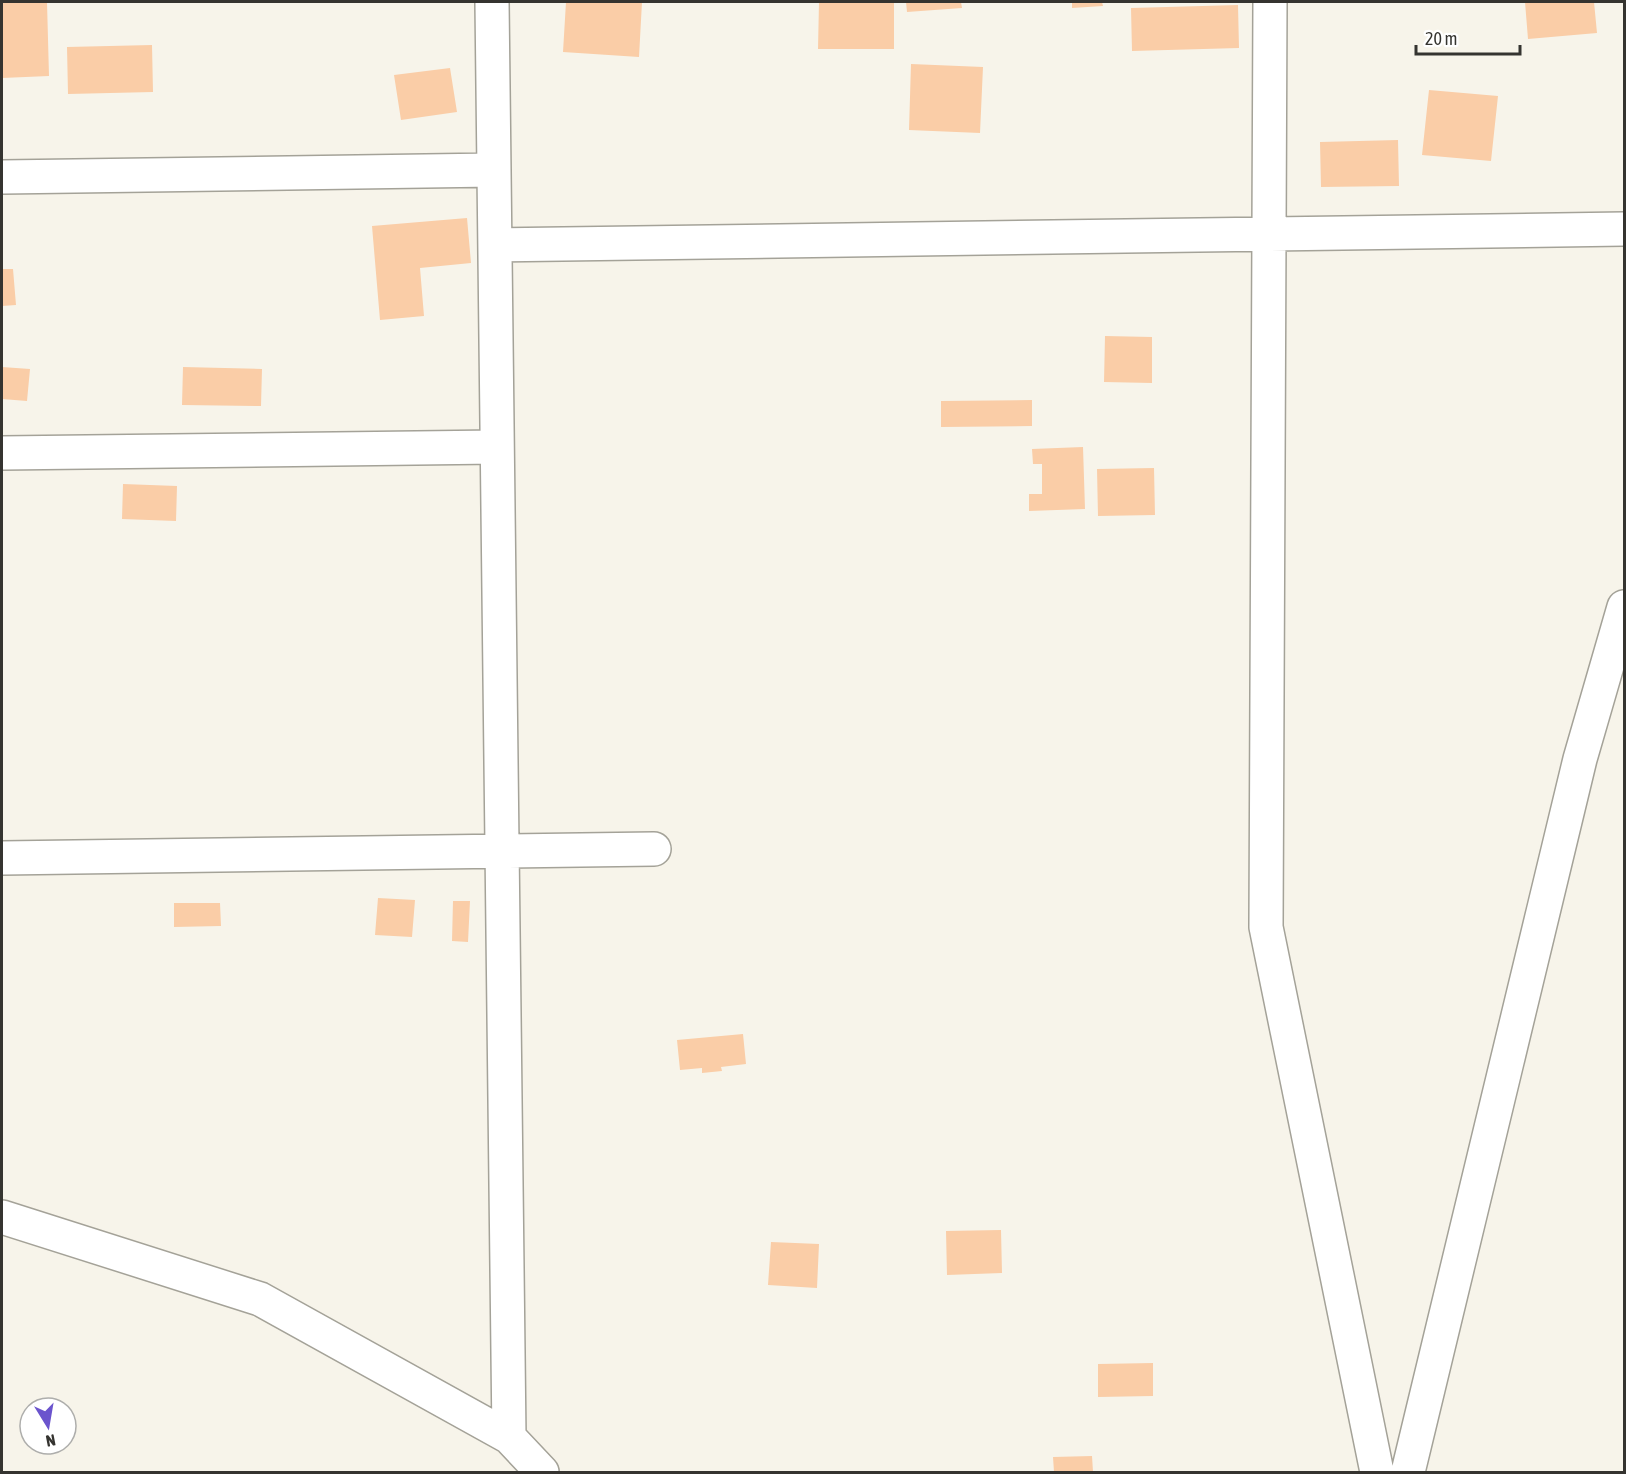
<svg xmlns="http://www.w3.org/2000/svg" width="1626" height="1474" viewBox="0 0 1626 1474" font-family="'Asap Condensed',sans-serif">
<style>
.building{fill:#facda7}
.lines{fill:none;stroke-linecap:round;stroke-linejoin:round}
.street-casing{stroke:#a4a298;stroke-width:36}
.street{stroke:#fff;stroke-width:33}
</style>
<rect width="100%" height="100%" fill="#f7f4ea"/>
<path class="building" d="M 2,2 L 47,2 L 49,76 L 2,78 Z
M 566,2 L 642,2 L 639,57 L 563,52 Z
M 819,2 L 894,2 L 894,49 L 818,49 Z
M 906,2 L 961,2 L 962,8 L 907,12 Z
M 1072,2 L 1102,2 L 1103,6 L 1072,8 Z
M 1525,2 L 1594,2 L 1597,33 L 1528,39 Z
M 1238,5 L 1239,48 L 1132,51 L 1131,8 Z
M 152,45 L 153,92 L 68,94 L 67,47 Z
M 911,64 L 983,67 L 980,133 L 909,130 Z
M 450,68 L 457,112 L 401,120 L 394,75 Z
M 1429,90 L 1498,96 L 1491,161 L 1422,155 Z
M 1398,140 L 1399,186 L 1321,187 L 1320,142 Z
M 467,218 L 471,263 L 420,268 L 424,316 L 380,320 L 372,226 Z
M 2,269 L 13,269 L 16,305 L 2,306 Z
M 1105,336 L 1152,337 L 1152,383 L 1104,382 Z
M 2,367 L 30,369 L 27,401 L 2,399 Z
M 183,367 L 262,369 L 261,406 L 182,405 Z
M 1032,400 L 1032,426 L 941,427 L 941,401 Z
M 1083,447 L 1085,509 L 1029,511 L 1029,494 L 1042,494 L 1042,464 L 1033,464 L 1032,449 Z
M 1154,468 L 1155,515 L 1098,516 L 1097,469 Z
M 123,484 L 177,486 L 176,521 L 122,519 Z
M 378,898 L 415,900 L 412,937 L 375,935 Z
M 453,901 L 470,901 L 468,942 L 452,941 Z
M 174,903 L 220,903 L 221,926 L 174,927 Z
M 743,1034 L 746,1064 L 721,1067 L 722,1071 L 702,1073 L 702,1068 L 680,1070 L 677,1040 Z
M 1001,1230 L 1002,1273 L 947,1275 L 946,1231 Z
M 771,1242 L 819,1244 L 817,1288 L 768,1285 Z
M 1153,1363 L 1153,1396 L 1098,1397 L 1098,1364 Z
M 1092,1456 L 1093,1472 L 1054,1472 L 1053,1457 Z"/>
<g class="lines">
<g class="street-casing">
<path id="street" d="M 492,2 L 509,1437
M 1270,2 L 1266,927 L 1377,1472
M 2,177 L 494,170
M 495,245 L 1624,229
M 2,453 L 497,447
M 2,858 L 654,849
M 2,1217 L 260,1299 L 509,1437 L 542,1472
M 1408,1472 L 1580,759 L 1624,607"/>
</g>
<use href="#street" class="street"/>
</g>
<rect width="1626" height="1474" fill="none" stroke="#353430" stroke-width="6"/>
<g transform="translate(48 1426) rotate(169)"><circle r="28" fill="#ffffff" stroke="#aeaeac" stroke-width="1.5"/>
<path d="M0-4.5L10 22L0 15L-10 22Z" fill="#6b54cd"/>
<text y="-9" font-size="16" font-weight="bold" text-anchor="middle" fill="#353430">N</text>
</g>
<path d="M1416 45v9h104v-9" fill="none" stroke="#353430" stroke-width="3"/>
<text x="1425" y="45" font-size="18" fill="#353430" stroke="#ffffff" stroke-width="4.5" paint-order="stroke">20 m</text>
</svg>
